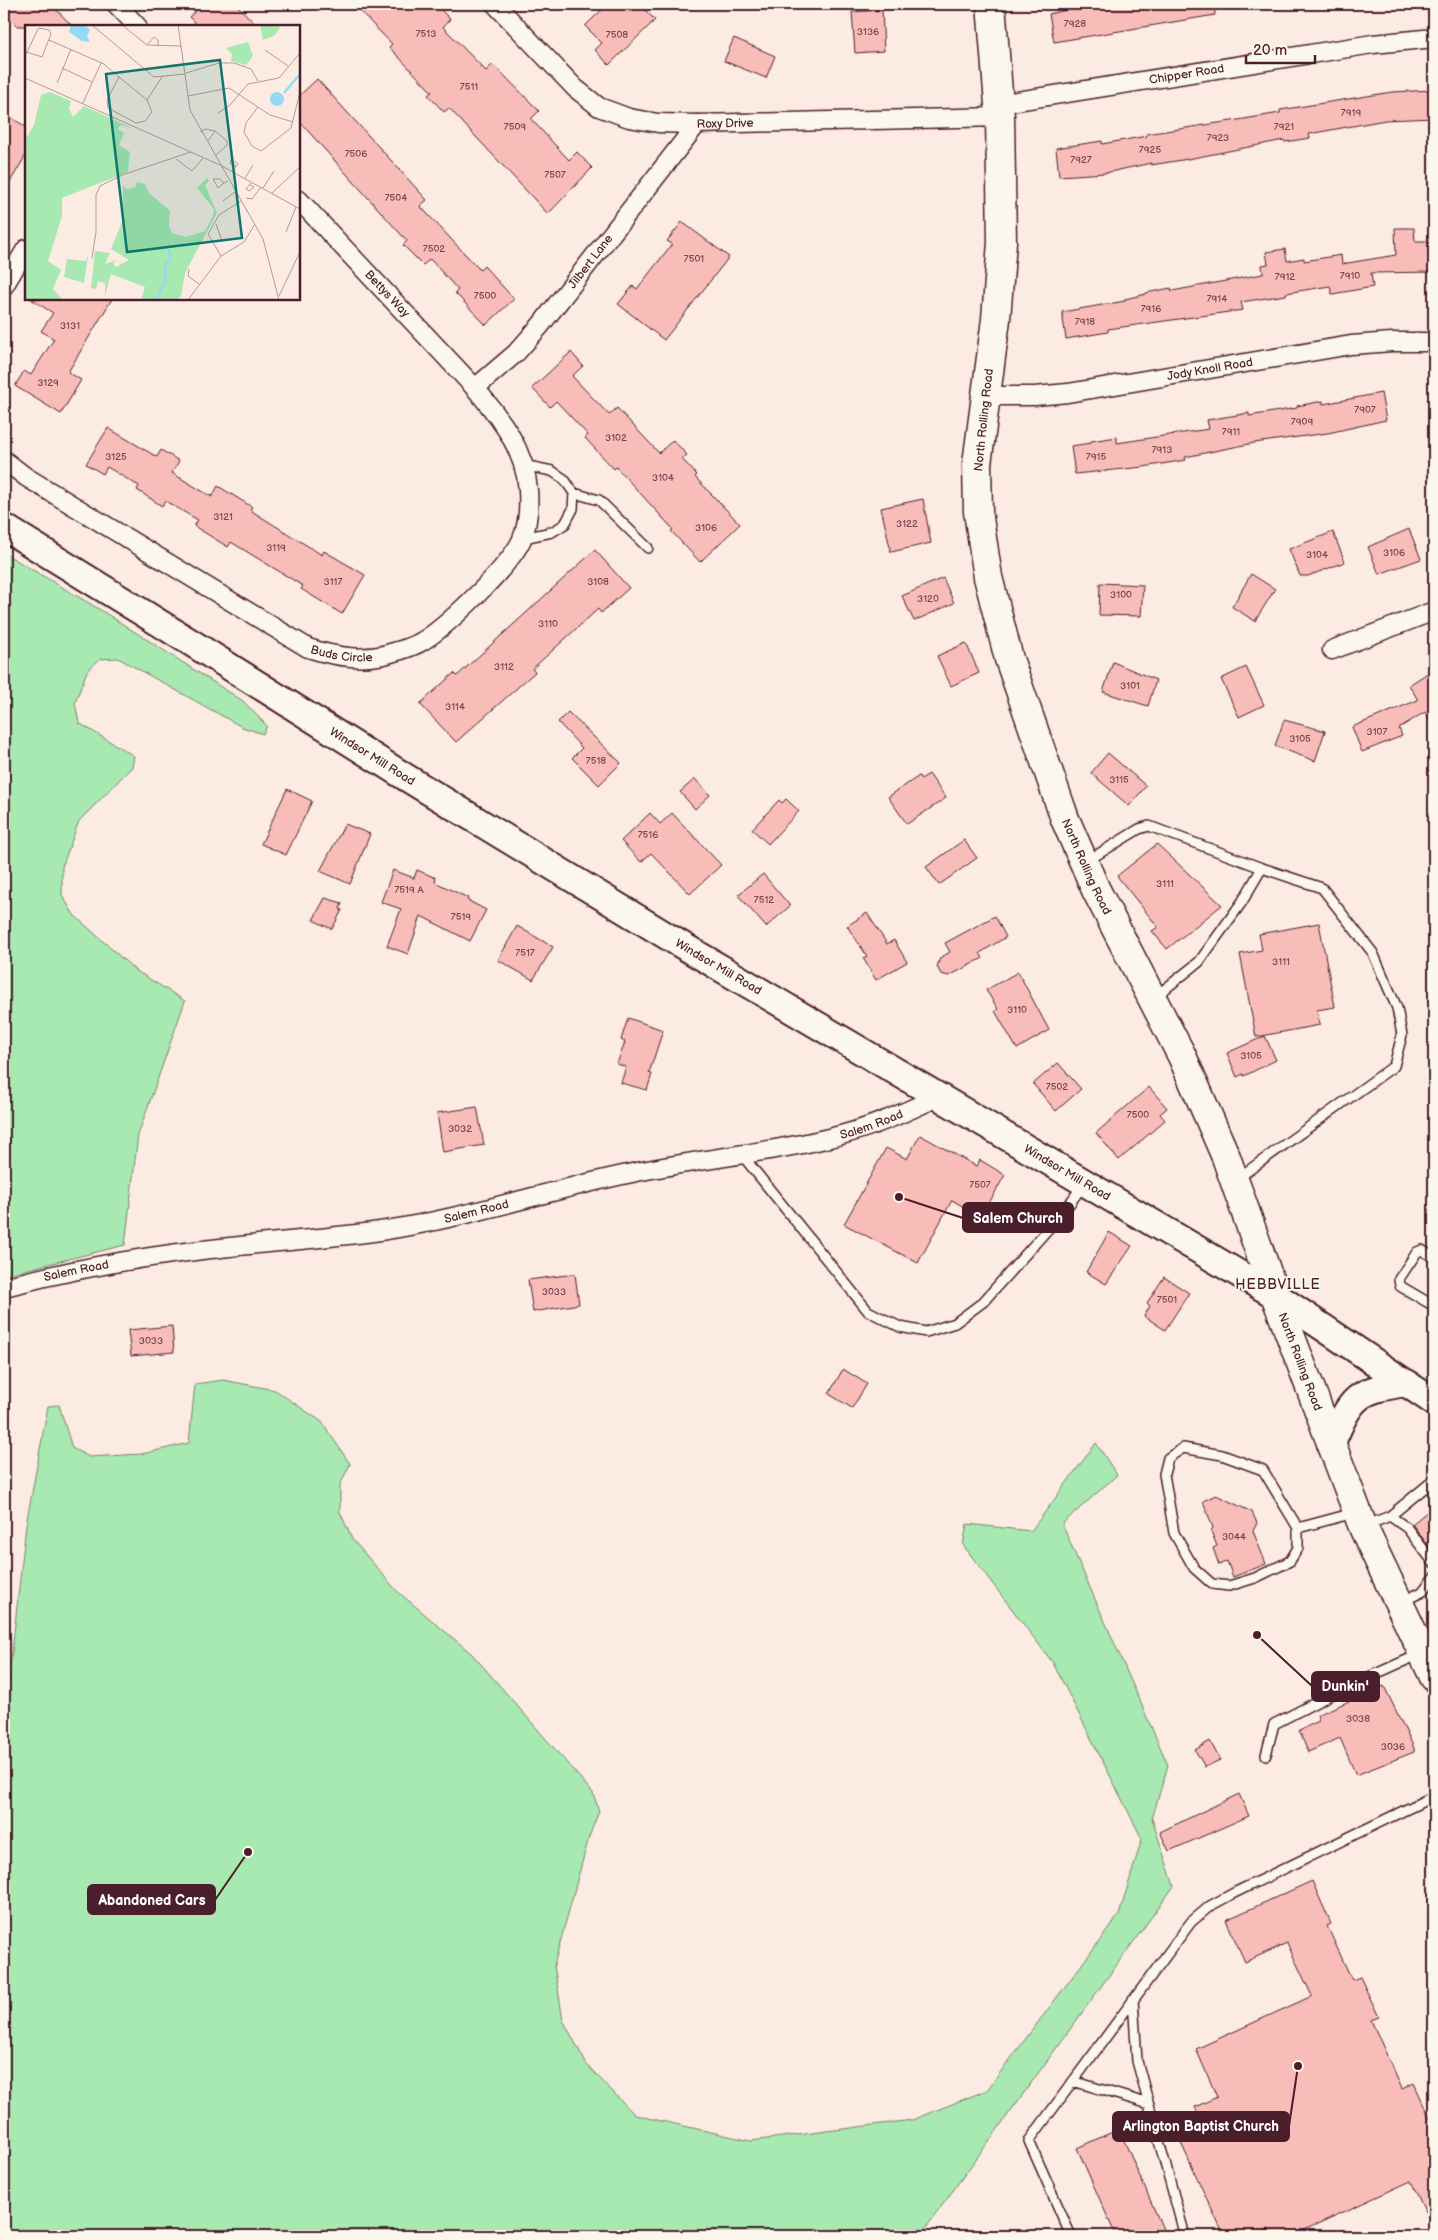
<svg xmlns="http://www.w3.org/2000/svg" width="1438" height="2240" viewBox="0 0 1438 2240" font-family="'Balsamiq Sans',sans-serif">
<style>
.green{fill:#a8e8b1;stroke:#79846e}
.building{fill:#f9bdb9;stroke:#4a1f2b}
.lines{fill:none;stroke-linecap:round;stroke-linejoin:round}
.service-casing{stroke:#4a1f2b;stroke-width:12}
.minor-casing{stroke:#4a1f2b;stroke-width:21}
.secondary-casing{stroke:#4a1f2b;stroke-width:30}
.primary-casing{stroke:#4a1f2b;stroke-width:31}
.service{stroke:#fbf7ec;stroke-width:9}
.minor{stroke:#fbf7ec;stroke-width:18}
.secondary{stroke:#fbf7ec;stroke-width:26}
.primary{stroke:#fbf7ec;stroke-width:28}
.labels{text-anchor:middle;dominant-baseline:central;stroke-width:4;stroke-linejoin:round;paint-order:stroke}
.number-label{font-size:10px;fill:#76464e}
.street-label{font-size:12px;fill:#4a1f2b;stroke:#fbf7ec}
.neighbourhood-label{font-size:14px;letter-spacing:1px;fill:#4a1f2b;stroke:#fbf7ec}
.inset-river{fill:none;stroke:#93daf4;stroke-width:2.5}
.inset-road{fill:none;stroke:#b49999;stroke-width:1}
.view{fill:#0f766e;fill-opacity:0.15;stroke:#0f766e;stroke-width:2.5}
.inset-edge{fill:none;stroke:#4a1f2b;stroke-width:2.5}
.leader{fill:none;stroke:#4a1f2b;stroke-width:2}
.callout-dot{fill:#4a1f2b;stroke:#fbf7ec;stroke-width:2}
.callout{fill:#4a1f2b;stroke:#4a1f2b;stroke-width:2}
.callout-label{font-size:14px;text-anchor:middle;font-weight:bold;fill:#fff}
</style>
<rect width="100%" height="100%" fill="#fbebe2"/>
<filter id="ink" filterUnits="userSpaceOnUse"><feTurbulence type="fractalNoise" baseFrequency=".02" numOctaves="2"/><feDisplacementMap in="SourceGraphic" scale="10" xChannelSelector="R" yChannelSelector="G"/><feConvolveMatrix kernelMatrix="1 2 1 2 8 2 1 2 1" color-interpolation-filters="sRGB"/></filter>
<g filter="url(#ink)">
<path class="green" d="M 4,553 L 99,609 L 243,701 L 267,726 L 263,734 L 242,727 L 118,658 L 100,659 L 87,671 L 75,703 L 79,723 L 134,756 L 132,767 L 79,821 L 62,867 L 62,895 L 74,915 L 135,970 L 185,1001 L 138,1135 L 125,1245 L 4,1275 Z
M 223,1380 L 275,1390 L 322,1422 L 350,1464 L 340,1485 L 340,1512 L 352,1539 L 397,1591 L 472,1654 L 593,1793 L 599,1811 L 589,1837 L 554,1965 L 563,2020 L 587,2065 L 635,2115 L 751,2141 L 912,2120 L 987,2090 L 1119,1915 L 1142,1839 L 1053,1663 L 963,1545 L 967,1524 L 1031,1531 L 1096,1443 L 1117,1475 L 1062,1524 L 1168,1765 L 1152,1819 L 1174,1886 L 920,2236 L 4,2236 L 4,1723 L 26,1525 L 48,1406 L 59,1405 L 72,1448 L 89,1457 L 142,1454 L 189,1443 L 195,1384 Z"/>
<path class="building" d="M 4,4 L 51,4 L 72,26 L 17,26 L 4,12 Z
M 203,4 L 236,4 L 257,26 L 198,26 L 189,17 Z
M 353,4 L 435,4 L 450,19 L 443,27 L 486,71 L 493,64 L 539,111 L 531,119 L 569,160 L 577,152 L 592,168 L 548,214 L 449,108 L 444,112 L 428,95 L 432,92 L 389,47 L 392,44 Z
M 608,4 L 639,4 L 655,20 L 609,65 L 595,50 L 602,43 L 585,26 Z
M 1093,4 L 1214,4 L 1215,15 L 1054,42 L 1049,14 Z
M 882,10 L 884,51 L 855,53 L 852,12 Z
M 734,38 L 775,56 L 766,78 L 724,61 Z
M 317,79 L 427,200 L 420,206 L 480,270 L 484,266 L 514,299 L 486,325 L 455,293 L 458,290 L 430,259 L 423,265 L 403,245 L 407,241 L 299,121 L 299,96 Z
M 1434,90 L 1434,118 L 1385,120 L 1309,134 L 1310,138 L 1285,142 L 1284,140 L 1188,159 L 1151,165 L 1151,163 L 1105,173 L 1059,176 L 1056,148 L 1102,141 L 1102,144 L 1147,136 L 1146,134 L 1238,120 L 1280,113 L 1280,110 L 1392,92 Z
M 4,113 L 26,127 L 26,155 L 4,192 Z
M 682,222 L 729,257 L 664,340 L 618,304 L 633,286 L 637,289 L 672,244 L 667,241 Z
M 1395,228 L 1414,228 L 1415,241 L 1434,241 L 1434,272 L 1371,273 L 1373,287 L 1332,294 L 1330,286 L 1286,293 L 1286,295 L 1241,302 L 1243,310 L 1108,329 L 1108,332 L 1066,339 L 1062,312 L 1125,301 L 1125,299 L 1146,294 L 1146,293 L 1171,288 L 1172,291 L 1263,274 L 1262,265 L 1268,264 L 1266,252 L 1285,249 L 1287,261 L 1304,258 L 1304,261 L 1341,255 L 1342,264 L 1396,255 Z
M 31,299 L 112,299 L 68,372 L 81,380 L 61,414 L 15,386 L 24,371 L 31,375 L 54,339 L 41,331 L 53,313 Z
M 571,352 L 583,366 L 572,376 L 609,415 L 617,408 L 659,453 L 673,440 L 687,455 L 682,459 L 697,475 L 695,477 L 740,524 L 700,562 L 671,531 L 673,529 L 616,467 L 614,469 L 585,438 L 588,435 L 556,401 L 550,407 L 532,388 Z
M 1381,393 L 1386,420 L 1328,433 L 1254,443 L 1185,457 L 1186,460 L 1143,467 L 1075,474 L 1071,446 L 1091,443 L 1091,441 L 1117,437 L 1117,443 L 1209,429 L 1207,420 L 1249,413 L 1249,416 L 1297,408 L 1297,406 L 1323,401 L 1323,404 Z
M 108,428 L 157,457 L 161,450 L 179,461 L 172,473 L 212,497 L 218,486 L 252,507 L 250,510 L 322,555 L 324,551 L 365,575 L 342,614 L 301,589 L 303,586 L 231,542 L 228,547 L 194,526 L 198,520 L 165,501 L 162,506 L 137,490 L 139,486 L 107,467 L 103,474 L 86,464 Z
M 923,499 L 931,543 L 891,552 L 881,508 Z
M 1409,529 L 1421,559 L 1379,574 L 1368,547 Z
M 1333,532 L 1345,562 L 1308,576 L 1300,576 L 1289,549 Z
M 595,550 L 629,588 L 601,613 L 598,609 L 532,669 L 535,672 L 456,742 L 420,704 L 454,673 L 457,676 Z
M 1251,574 L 1275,589 L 1255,621 L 1232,607 Z
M 943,578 L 954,603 L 914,621 L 902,596 Z
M 1100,583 L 1143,585 L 1141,616 L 1099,615 Z
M 966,643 L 979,673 L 951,686 L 937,656 Z
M 1113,662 L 1156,680 L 1148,706 L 1103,692 Z
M 1246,667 L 1264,705 L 1239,717 L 1221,679 Z
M 1434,669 L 1434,728 L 1425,712 L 1399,728 L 1402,736 L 1362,752 L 1352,727 L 1418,700 L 1409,685 Z
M 568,712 L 621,763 L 599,785 L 572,758 L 582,748 L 558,722 Z
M 1284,720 L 1325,731 L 1315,761 L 1275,746 Z
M 1108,753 L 1146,786 L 1129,806 L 1091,773 Z
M 929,774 L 946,798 L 907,824 L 888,797 L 919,776 L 921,779 Z
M 695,779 L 710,795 L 695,809 L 680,792 Z
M 287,789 L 312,801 L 286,855 L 261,844 Z
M 786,799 L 799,811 L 768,844 L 752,829 L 779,800 L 782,803 Z
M 650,813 L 660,824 L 672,813 L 721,865 L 690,894 L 651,853 L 641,862 L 621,841 Z
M 345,824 L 370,834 L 350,884 L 320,871 Z
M 964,840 L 977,858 L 939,885 L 926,867 Z
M 1157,844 L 1222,905 L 1167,949 L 1152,931 L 1158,927 L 1117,876 Z
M 393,870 L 414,878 L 417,870 L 436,878 L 435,882 L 468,898 L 467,900 L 486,910 L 470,941 L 421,916 L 408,954 L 387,946 L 401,909 L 381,902 Z
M 763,874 L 790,906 L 766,927 L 738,895 Z
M 325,898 L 342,903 L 340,909 L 342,910 L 332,929 L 313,920 Z
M 867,913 L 887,944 L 894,940 L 907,962 L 876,980 L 863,958 L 867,956 L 847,926 Z
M 995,916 L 1006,937 L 980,953 L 983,958 L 949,976 L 941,974 L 937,967 L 940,958 L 950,952 L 945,943 Z
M 1319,923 L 1335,1007 L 1317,1010 L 1320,1025 L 1256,1037 L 1240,954 L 1262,950 L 1259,934 Z
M 517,926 L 553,947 L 533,980 L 498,960 Z
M 1018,972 L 1049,1030 L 1017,1049 L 995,1011 L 998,1009 L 986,990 Z
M 628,1018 L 663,1030 L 649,1073 L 652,1074 L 647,1090 L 621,1083 L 626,1067 L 617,1064 L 625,1042 L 621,1040 Z
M 1265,1036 L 1276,1060 L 1244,1076 L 1243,1074 L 1237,1077 L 1227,1053 Z
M 1058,1063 L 1081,1089 L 1056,1111 L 1033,1084 Z
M 1149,1087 L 1167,1108 L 1160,1114 L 1165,1120 L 1119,1160 L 1096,1133 Z
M 477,1107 L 484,1145 L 443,1152 L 437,1113 Z
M 920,1135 L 976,1166 L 980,1160 L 1005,1175 L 981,1217 L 952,1200 L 918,1263 L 844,1224 L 886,1148 L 907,1159 Z
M 1109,1232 L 1132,1246 L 1106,1284 L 1086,1272 Z
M 575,1274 L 579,1304 L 533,1312 L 528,1280 Z
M 1164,1277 L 1189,1293 L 1165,1330 L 1144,1316 L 1150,1306 L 1147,1303 Z
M 172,1326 L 174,1352 L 131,1356 L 128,1330 Z
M 843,1369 L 867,1384 L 852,1408 L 829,1394 Z
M 1216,1495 L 1252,1512 L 1257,1523 L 1253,1531 L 1266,1564 L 1233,1577 L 1227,1561 L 1219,1565 L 1213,1548 L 1217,1546 L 1211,1531 L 1213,1528 L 1203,1501 Z
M 1434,1506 L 1434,1553 L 1412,1524 Z
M 1384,1686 L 1414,1748 L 1414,1752 L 1356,1775 L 1340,1738 L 1308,1752 L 1299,1730 L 1319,1721 L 1317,1715 Z
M 1210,1741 L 1220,1760 L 1205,1767 L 1195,1750 Z
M 1239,1794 L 1249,1816 L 1169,1851 L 1160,1832 Z
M 1312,1881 L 1331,1924 L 1327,1926 L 1352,1980 L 1360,1977 L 1379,2017 L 1371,2020 L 1402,2089 L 1414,2083 L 1434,2127 L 1434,2231 L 1411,2181 L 1291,2236 L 1271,2236 L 1268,2229 L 1252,2236 L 1224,2236 L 1181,2143 L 1206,2131 L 1195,2107 L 1217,2097 L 1196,2049 L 1312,1996 L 1287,1943 L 1245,1962 L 1226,1920 Z
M 1119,2129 L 1166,2236 L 1116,2236 L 1077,2148 Z"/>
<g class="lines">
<g class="service-casing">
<path id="service" d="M 574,493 L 599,500 L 648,548
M 523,538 L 552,532 L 565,524 L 573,509 L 574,493 L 564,479 L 552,471 L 523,465
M 1087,861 L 1139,829 L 1149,826 L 1262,868
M 1155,997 L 1199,962 L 1242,902 L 1262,868 L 1322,888 L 1373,953 L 1397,1008 L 1402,1035 L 1394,1066 L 1238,1178
M 742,1155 L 868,1311 L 900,1327 L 926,1332 L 955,1323 L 983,1302 L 1065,1210 L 1083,1185
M 1434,1258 L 1422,1250 L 1417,1252 L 1399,1279 L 1400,1286 L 1434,1306
M 1390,1516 L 1407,1528 L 1434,1563
M 1367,1525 L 1390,1516 L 1434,1480
M 1298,1528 L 1298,1548 L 1290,1561 L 1255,1578 L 1229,1586 L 1212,1584 L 1194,1568 L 1174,1533 L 1164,1474 L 1168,1458 L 1183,1448 L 1222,1455 L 1263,1470 L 1298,1528 L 1354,1513
M 1401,1602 L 1422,1592 L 1434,1577
M 1266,1755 L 1274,1724 L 1340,1690 L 1420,1654
M 1133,1999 L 1137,2061 L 1185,2236
M 1073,2081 L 1149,2104
M 1071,2236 L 1029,2141 L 1191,1922 L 1210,1906 L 1234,1893 L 1434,1796"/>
</g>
<g class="minor-casing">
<g id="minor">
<path d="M 116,4 L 137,26"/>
<path id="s1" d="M 495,4 L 575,88 L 599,107 L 629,118 L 658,123 L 697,124 L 1000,117"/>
<path id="s2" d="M 999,104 L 1373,44 L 1434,38"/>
<path d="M 4,286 L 26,249"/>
<path id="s3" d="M 475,388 L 516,353 L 540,326 L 697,124"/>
<path id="s4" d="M 986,396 L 1035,396 L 1068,393 L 1351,345 L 1392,342 L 1434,342"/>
<path id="s5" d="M 4,460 L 26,477 L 308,648 C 336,657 365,662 394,652 C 402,650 411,647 419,643 C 444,630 511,565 522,539 C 528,525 529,505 528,490 C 525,449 500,418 475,388 L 299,200"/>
<path d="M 1332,650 L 1434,611"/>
<path id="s6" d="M 4,1287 C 69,1270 136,1258 202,1250 C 261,1243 321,1239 380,1231 C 470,1218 557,1187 647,1170 C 712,1157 777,1152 841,1135 C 876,1126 907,1111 940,1096"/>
</g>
</g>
<g class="secondary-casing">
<g id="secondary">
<path id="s7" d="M 4,527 L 195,645 L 407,778 L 680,944 L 1275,1295 L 1434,1402"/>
<path d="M 1331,1445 C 1351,1397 1356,1390 1407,1383"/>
</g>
</g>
<g class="primary-casing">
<g id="primary">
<path id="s8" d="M 991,4 L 1000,117 L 1002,242 L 996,319 L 977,464 L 978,512 L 988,577 L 1009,659 L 1065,819 L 1096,890 L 1182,1056 L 1226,1157 L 1275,1295 L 1363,1527 L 1434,1677"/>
</g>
</g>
<use href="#service" class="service"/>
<use href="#minor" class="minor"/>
<use href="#secondary" class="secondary"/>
<use href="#primary" class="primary"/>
</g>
</g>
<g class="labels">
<g class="number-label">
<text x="1075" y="24">7928</text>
<text x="868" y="32">3136</text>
<text x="426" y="34">7513</text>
<text x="617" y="35">7508</text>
<text x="469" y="87">7511</text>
<text x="1351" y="113">7919</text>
<text x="515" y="127">7509</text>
<text x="1284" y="127">7921</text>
<text x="1218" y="138">7923</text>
<text x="1150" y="150">7925</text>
<text x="356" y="154">7506</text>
<text x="1081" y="160">7927</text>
<text x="555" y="175">7507</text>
<text x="396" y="198">7504</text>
<text x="434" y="249">7502</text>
<text x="694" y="259">7501</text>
<text x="1350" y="276">7910</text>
<text x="1285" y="277">7912</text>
<text x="485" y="296">7500</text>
<text x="1217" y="299">7914</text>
<text x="1151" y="309">7916</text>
<text x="1085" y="322">7918</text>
<text x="70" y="326">3131</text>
<text x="48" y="383">3129</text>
<text x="1365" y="410">7907</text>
<text x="1302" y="422">7909</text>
<text x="1231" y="432">7911</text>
<text x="616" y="438">3102</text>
<text x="1162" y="450">7913</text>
<text x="116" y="457">3125</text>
<text x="1096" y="457">7915</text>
<text x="663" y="478">3104</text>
<text x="223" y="517">3121</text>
<text x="907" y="524">3122</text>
<text x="706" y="528">3106</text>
<text x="276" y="548">3119</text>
<text x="1394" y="553">3106</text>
<text x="1317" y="555">3104</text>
<text x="333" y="582">3117</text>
<text x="598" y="582">3108</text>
<text x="1121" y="595">3100</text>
<text x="928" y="599">3120</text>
<text x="548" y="624">3110</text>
<text x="504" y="667">3112</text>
<text x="1130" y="686">3101</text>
<text x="455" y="707">3114</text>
<text x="1377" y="732">3107</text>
<text x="1300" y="739">3105</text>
<text x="596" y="761">7518</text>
<text x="1119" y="780">3115</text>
<text x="648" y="835">7516</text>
<text x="1165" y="884">3111</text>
<text x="409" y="890">7519 A</text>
<text x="764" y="900">7512</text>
<text x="461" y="917">7519</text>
<text x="525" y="953">7517</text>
<text x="1281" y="962">3111</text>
<text x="1017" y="1010">3110</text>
<text x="1251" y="1056">3105</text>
<text x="1057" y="1087">7502</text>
<text x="1138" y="1115">7500</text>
<text x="460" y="1129">3032</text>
<text x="980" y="1185">7507</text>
<text x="554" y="1292">3033</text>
<text x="1167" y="1300">7501</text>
<text x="151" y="1341">3033</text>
<text x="1234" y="1537">3044</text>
<text x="1358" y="1719">3038</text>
<text x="1393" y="1747">3036</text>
</g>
<g class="street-label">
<text stroke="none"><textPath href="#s2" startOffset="190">Chipper Road</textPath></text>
<text stroke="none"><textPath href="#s1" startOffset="275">Roxy Drive</textPath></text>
<text stroke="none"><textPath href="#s3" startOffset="172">Jilbert Lane</textPath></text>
<text transform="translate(387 294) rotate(47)">Bettys Way</text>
<text stroke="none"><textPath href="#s4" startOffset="226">Jody Knoll Road</textPath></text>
<text transform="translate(984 420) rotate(-84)">North Rolling Road</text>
<text stroke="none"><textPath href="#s5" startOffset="392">Buds Circle</textPath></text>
<text stroke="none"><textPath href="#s7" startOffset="434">Windsor Mill Road</textPath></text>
<text stroke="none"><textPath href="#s8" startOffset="882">North Rolling Road</textPath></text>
<text stroke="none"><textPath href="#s7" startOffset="839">Windsor Mill Road</textPath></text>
<text stroke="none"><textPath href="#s6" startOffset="884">Salem Road</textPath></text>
<text stroke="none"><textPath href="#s7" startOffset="1244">Windsor Mill Road</textPath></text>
<text stroke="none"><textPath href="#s6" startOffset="479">Salem Road</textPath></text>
<text stroke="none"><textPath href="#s6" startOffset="74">Salem Road</textPath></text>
<text stroke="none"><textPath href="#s8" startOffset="1422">North Rolling Road</textPath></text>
</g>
<g class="neighbourhood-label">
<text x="1278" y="1284">HEBBVILLE</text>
</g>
</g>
<g transform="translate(25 25)">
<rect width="275" height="275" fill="#fbebe2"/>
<path d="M 235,0 L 253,0 L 255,3 L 249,11 L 238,15 ZM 223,17 L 228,31 L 221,40 L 206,36 L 207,29 L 201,23 ZM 25,67 L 46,76 L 44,83 L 48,92 L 59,81 L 109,104 L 96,100 L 93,104 L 99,108 L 94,120 L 105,127 L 103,147 L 37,173 L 37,191 L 23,236 L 36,245 L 28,264 L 38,275 L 0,275 L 0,115 L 9,100 L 16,70 ZM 182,153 L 184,156 L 180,160 L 192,188 L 160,248 L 156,271 L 151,275 L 116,275 L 120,262 L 86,249 L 80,271 L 80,258 L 73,256 L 71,264 L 66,263 L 70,226 L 85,228 L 80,239 L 92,235 L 88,238 L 91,242 L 104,235 L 86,224 L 97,197 L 98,161 L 102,164 L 110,162 L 112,157 L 120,159 L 124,168 L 145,186 L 144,200 L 147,208 L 161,212 L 180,206 L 188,191 L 189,184 L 172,163 ZM 63,231 L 59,258 L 39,252 L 42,234 L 60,236 Z" fill="#a8e8b1"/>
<path d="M 46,0 L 60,0 L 65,5 L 62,11 L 65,17 L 57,16 L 44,7 ZM245 74a7 7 0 1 1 14 0a7 7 0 1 1-14 0Z" fill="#93daf4"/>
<path class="inset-river" d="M 259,68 L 275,49M 131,275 L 140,256 L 140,240 L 146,233 L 144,225"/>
<path class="inset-road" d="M 67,0 L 129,52 L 160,49M 97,0 L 122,20 L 156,21M 153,0 L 165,85 L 238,214 L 254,275M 24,15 L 79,39 L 81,41 L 94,52 L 122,75 L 127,87 L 120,96 L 111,98 L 83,83 L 82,75 L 94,52M 123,19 L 129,12 L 133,15 L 133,21M 240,25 L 263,41M 0,30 L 2,27 L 13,4 L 14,3 L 24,5 L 26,9 L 17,32 L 2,27M 37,43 L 67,57M 161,48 L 194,38 L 209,38 L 226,44 L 233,56M 0,53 L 195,140 L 275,184M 32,58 L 46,24M 163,71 L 204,63 L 245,90 L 268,97M 122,75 L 137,52M 58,78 L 76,38M 233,82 L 221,98 L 219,107 L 227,121 L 236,126 L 266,103 L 275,67M 193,88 L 204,81 L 223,59 L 254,53 L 275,28M 175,107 L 180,104 L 190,106M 183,116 L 190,106 L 202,116 L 202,120 L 190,131M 151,134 L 167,146 L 178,133M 208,146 L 213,139 L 212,138 L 206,135 L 205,138 L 211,141M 220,153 L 228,140M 199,158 L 193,163 L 188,154 L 195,154 L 199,158 L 203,156M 225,160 L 229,162 L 224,166 L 221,164 L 226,158M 238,163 L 249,146M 247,168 L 275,142M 221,173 L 227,174 L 236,162M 198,176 L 210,167M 191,199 L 197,216M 261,207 L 271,182M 196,231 L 183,209 L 194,190 L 216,176M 67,233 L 71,207 L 71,170 L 75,161 L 97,150 L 166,127M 164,244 L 163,251 L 174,259M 254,271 L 275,227M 163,275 L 196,231 L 219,217 L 230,199"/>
<path class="view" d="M 195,35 L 217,213 L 102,227 L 81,49 Z"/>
<rect width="275" height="275" class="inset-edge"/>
</g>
<path class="leader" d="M899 1197L963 1218M1257 1635L1312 1686M248 1852L215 1900M1298 2066L1289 2126"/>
<g class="callout-dot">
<circle cx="899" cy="1197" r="5"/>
<circle cx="1257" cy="1635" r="5"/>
<circle cx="248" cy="1852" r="5"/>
<circle cx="1298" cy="2066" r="5"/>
</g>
<g class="callout">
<rect x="963" y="1203" width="110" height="29" rx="5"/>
<rect x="1312" y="1672" width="67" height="29" rx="5"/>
<rect x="88" y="1885" width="127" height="29" rx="5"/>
<rect x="1113" y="2112" width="176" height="29" rx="5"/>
</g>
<g class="callout-label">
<text x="1018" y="1223">Salem Church</text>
<text x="1345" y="1691">Dunkin'</text>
<text x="152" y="1905">Abandoned Cars</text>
<text x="1201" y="2131">Arlington Baptist Church</text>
</g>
<rect width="1438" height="2240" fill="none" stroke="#fbf7ec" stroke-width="20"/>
<rect x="10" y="10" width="1418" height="2220" fill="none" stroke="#4a1f2b" stroke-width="2" filter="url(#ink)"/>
<path d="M1246 55v8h69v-8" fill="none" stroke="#4a1f2b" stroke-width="2.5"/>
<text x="1253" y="55" font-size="15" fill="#4a1f2b" stroke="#fbf7ec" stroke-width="4" paint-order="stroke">20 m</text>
</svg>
